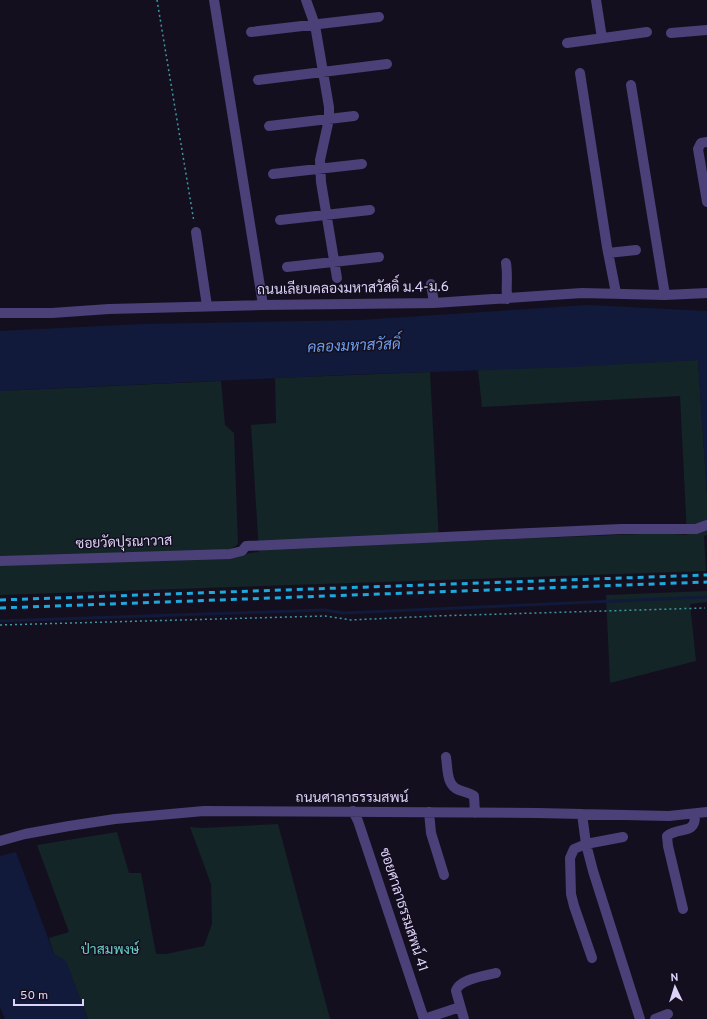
<svg xmlns="http://www.w3.org/2000/svg" width="707" height="1019" viewBox="0 0 707 1019" font-family="Overpass,Sarabun,sans-serif">
<style>
.green{fill:#132527}
.water{fill:#111a3b}
.lines{fill:none;stroke-linecap:round;stroke-linejoin:round}
.stream{stroke:#111a3b;stroke-width:3}
.path{stroke:#3d98a3;stroke-width:1.5;stroke-dasharray:2 3;stroke-linecap:butt}
.minor{stroke:#4b4077;stroke-width:10}
.rail{stroke:#1da9db;stroke-width:3;stroke-dasharray:6 5;stroke-linecap:butt}
.labels{text-anchor:middle;dominant-baseline:central;stroke-width:3;stroke-linejoin:round;paint-order:stroke}
.street-label{font-size:14px;fill:#ddd2f9;stroke:#140f1e}
.park-label{font-size:14px;fill:#68cfc6;stroke:#140f1e}
.water-label{font-size:15px;font-style:italic;fill:#6d9dec;stroke:#140f1e}
</style>
<rect width="100%" height="100%" fill="#140f1e"/>
<path class="green" d="M 698,360 L 707,495 L 707,535 L 704,536 L 706,571 L 0,595 L 0,564 L 229,558 L 250,553 L 259,552 L 251,425 L 276,423 L 275,378 L 430,372 L 439,542 L 664,533 L 687,535 L 680,396 L 482,407 L 478,370 Z
M 221,381 L 225,425 L 234,433 L 238,544 L 230,550 L 0,557 L 0,391 Z
M 707,591 L 707,602 L 690,604 L 696,661 L 610,683 L 606,595 Z
M 278,824 L 330,1019 L 88,1019 L 66,962 L 54,954 L 49,938 L 69,932 L 37,845 L 117,832 L 129,873 L 141,873 L 156,954 L 166,954 L 204,946 L 212,924 L 211,884 L 190,827 L 201,828 Z"/>
<path class="water" d="M 588,305 L 707,311 L 707,495 L 698,360 L 574,367 L 344,375 L 0,391 L 0,331 L 143,324 L 360,320 Z
M 16,852 L 54,954 L 66,961 L 88,1019 L 5,1019 L 0,1007 L 0,856 Z"/>
<g class="lines">
<path class="stream" d="M 0,621 L 324,610 L 344,613 L 707,597"/>
<path class="path" d="M 157,0 L 194,222
M 0,625 L 325,616 L 351,620 L 435,616 L 705,608"/>
<path class="minor" d="M 214,0 L 263,305
M 306,0 L 315,25 L 329,107 L 329,119 L 320,160 L 321,182 L 337,278
M 596,0 L 602,38
M 251,32 L 379,17
M 671,33 L 707,30
M 567,43 L 647,32
M 580,73 L 607,247 L 616,293
M 258,80 L 387,64
M 631,85 L 665,295
M 269,126 L 354,116
M 707,142 L 701,143 L 698,149 L 707,202
M 273,174 L 362,164
M 280,220 L 370,210
M 196,232 L 207,306
M 608,253 L 636,250
M 506,263 C 508,275 506,287 507,299
M 287,267 L 379,257
M 431,284 L 434,303
M 0,313 L 52,313 L 109,309 L 263,305 L 434,303 L 582,293 L 665,295 L 707,293
M 0,561 L 230,554 L 242,551 L 246,546 L 621,529 L 696,529 L 707,525
M 446,757 C 448,769 446,785 459,790 C 464,792 470,793 474,796 L 475,813
M 353,811 L 358,821 L 424,1019
M 429,812 L 431,833 L 444,875
M 582,814 L 586,844 L 593,871 L 640,1019
M 0,841 L 25,834 L 69,826 L 115,819 L 204,811 L 538,813 L 669,816 L 707,812
M 683,909 L 668,846 L 667,836 C 679,826 696,836 695,814
M 592,958 L 574,906 L 571,894 L 570,858 L 574,849 L 586,844 L 623,837
M 424,1019 L 460,1007
M 464,1019 L 456,991 C 458,980 486,975 496,973
M 655,1019 L 668,1014"/>
<path class="rail" d="M 0,600 L 707,575
M 0,608 L 707,582"/>
</g>
<g class="labels">
<g class="street-label">
<text transform="translate(353 289) rotate(-1)">ถนนเลียบคลองมหาสวัสดิ์ ม.4-ม.6</text>
<text transform="translate(124 543) rotate(-2)">ซอยวัดปุรณาวาส</text>
<text x="352" y="798">ถนนศาลาธรรมสพน์</text>
<text transform="translate(403 910) rotate(72)">ซอยศาลาธรรมสพน์ 41</text>
</g>
<g class="park-label">
<text x="110" y="950">ป่าสมพงษ์</text>
</g>
<g class="water-label">
<text transform="translate(354 347) rotate(-2)">คลองมหาสวัสดิ์</text>
</g>
</g>
<g transform="translate(675 987) rotate(356)" stroke="#140f1e" stroke-width="3" paint-order="stroke">
<path d="M0-3L7 15L0 10L-7 15Z" fill="#ddd2f9"/>
<text y="-6" font-size="11" font-weight="bold" text-anchor="middle" fill="#ddd2f9">N</text>
</g>
<path d="M14 999v6h69v-6" fill="none" stroke="#ddd2f9" stroke-width="2"/>
<text x="20" y="999" font-size="12" fill="#ddd2f9" stroke="#140f1e" stroke-width="3" paint-order="stroke">50 m</text>
</svg>
